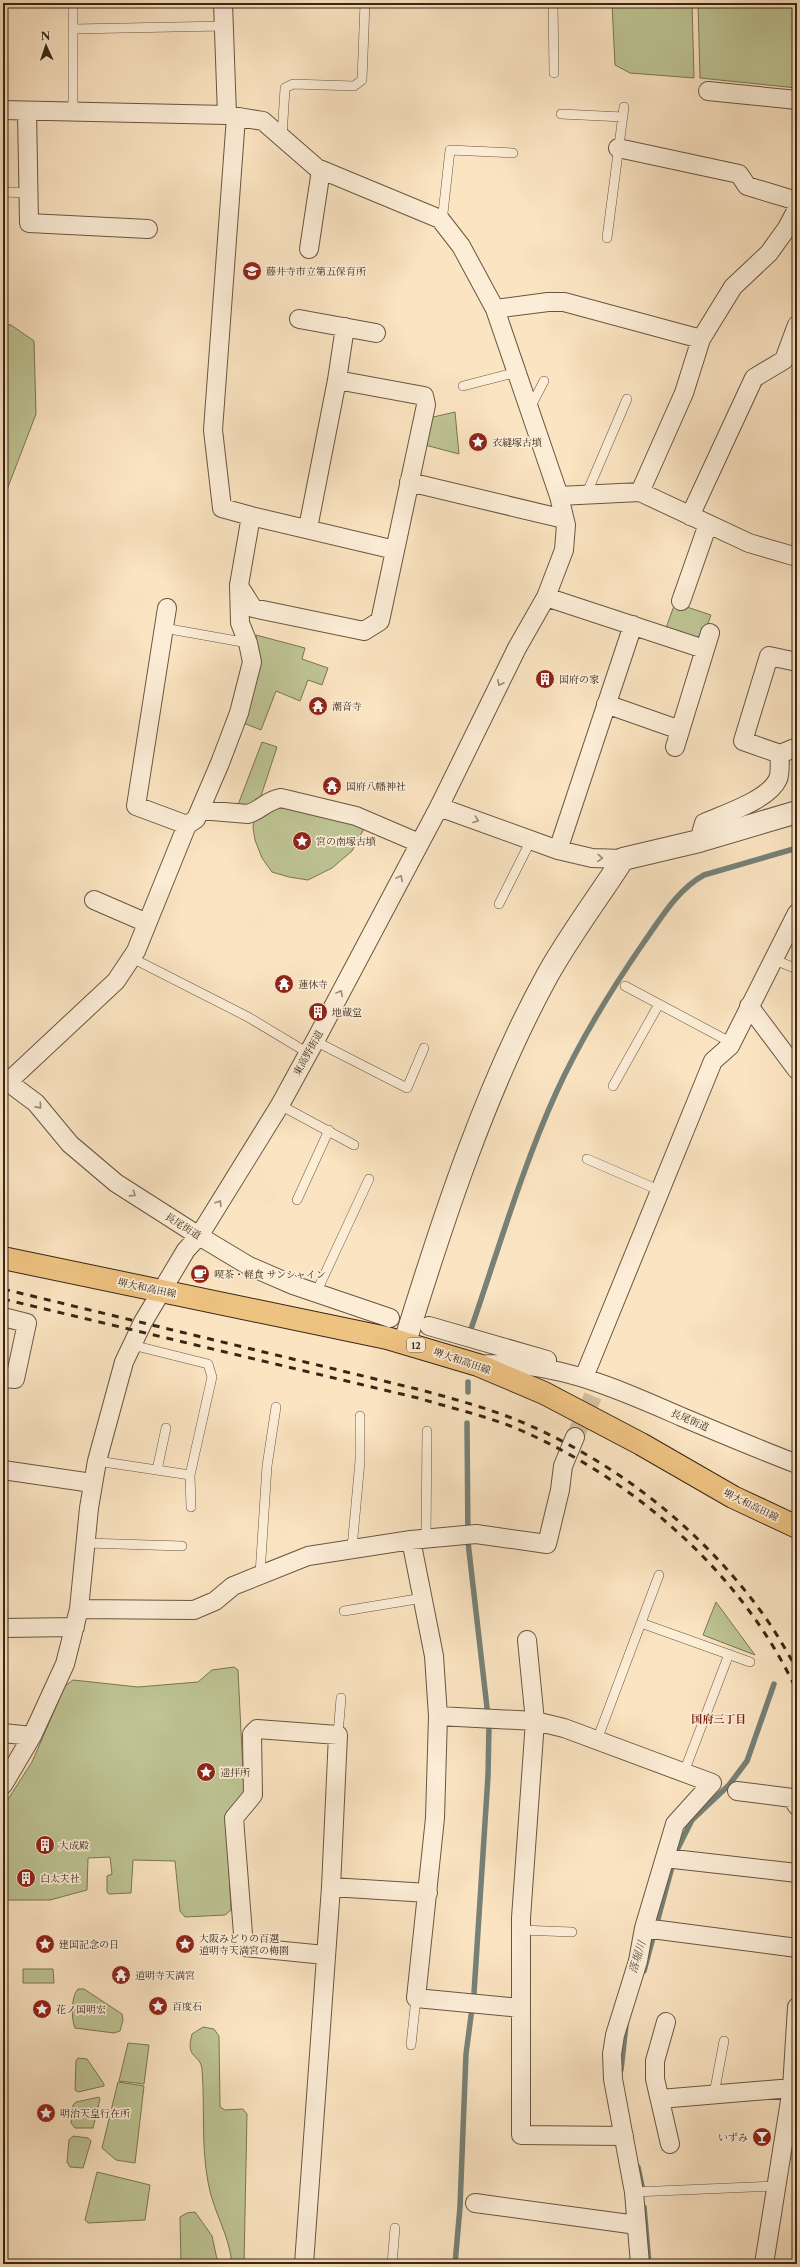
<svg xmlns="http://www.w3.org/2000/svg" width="800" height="2267" viewBox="0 0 800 2267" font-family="'Libre Caslon Text','Noto Serif JP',serif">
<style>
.green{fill:#bec494;stroke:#7b7554}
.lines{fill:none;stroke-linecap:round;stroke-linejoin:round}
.stream{stroke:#768177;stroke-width:5.5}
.minor-tunnel{stroke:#d4be9f;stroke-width:18;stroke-dasharray:18 9;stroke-linecap:butt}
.service-casing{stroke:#695640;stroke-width:10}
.minor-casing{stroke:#695640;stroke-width:20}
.tertiary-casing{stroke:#695640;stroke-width:24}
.primary-casing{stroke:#382615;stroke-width:24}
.service{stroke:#fcedd7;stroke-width:9}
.minor{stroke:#fcedd7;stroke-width:18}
.tertiary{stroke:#fcedd7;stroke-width:22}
.primary{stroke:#eec281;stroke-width:22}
.rail{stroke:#382615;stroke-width:3;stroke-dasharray:7 7;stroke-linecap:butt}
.oneway{stroke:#9a8a76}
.labels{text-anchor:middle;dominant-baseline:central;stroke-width:3.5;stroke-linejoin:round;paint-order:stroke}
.shield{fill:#fcedd7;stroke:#73624f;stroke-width:1}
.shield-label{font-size:9px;font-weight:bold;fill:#382615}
.poi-label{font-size:10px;fill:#382615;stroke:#fcedd7;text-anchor:start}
.street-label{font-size:10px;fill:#382615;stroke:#fcedd7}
.neighbourhood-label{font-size:11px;font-weight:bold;fill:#7a1f14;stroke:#fcedd7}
.water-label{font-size:11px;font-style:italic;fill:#575446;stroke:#fcedd7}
</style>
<rect width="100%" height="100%" fill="#fbe4c2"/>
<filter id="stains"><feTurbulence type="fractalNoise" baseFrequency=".005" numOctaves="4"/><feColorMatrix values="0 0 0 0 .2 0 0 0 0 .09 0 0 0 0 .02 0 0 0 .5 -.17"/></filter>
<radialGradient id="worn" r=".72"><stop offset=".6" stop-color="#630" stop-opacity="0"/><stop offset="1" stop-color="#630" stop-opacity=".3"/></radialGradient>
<path class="green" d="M 612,3 L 692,3 L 694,78 L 630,73 L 615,65 Z
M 698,3 L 797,3 L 797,88 L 700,78 Z
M 3,324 L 11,325 L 34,341 L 36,414 L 3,500 Z
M 455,412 L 459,454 L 425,445 L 429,418 Z
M 675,603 L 711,615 L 702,640 L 666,628 Z
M 256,635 L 305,648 L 302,659 L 328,668 L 322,685 L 308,680 L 300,701 L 276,691 L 261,730 L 241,722 L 258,655 Z
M 262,742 L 277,747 L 260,799 L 254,807 L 236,810 Z
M 280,805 L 366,825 L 352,851 L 332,868 L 308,880 L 289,877 L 272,872 L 262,858 L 255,840 L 253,827 L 254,820 Z
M 716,1602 L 755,1655 L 703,1635 Z
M 234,1667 L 238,1670 L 244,1792 L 226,1813 L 231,1910 L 225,1915 L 185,1917 L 180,1911 L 175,1861 L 133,1860 L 131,1893 L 109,1894 L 107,1892 L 107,1876 L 112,1874 L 110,1857 L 88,1858 L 87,1890 L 50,1900 L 3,1900 L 3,1807 L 32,1762 L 65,1686 L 73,1680 L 138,1687 L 198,1682 L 212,1670 Z
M 23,1969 L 53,1969 L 54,1983 L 23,1983 Z
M 78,1989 L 84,1989 L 122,2014 L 123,2020 L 120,2031 L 114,2033 L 75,2028 C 71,2019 71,1996 78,1989 Z
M 203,2027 L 214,2029 L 219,2036 L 220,2107 L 225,2110 L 243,2109 L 247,2114 L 244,2264 L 232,2264 C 229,2233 213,2212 208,2182 C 201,2145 205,2107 202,2069 C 200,2053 185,2060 192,2034 Z
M 128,2043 L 149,2045 L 144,2084 L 119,2081 Z
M 78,2058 L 87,2059 L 104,2084 L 104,2086 L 78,2092 L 75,2090 L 76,2061 Z
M 118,2082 L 144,2086 L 135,2163 L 116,2160 L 102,2148 Z
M 99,2097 L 100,2099 L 93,2128 L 75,2128 L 71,2123 L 73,2105 L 76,2102 Z
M 73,2136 L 88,2138 L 91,2141 L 83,2168 L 70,2167 L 67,2162 L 69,2140 Z
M 97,2172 L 150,2185 L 145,2220 L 88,2223 L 85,2220 Z
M 195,2212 L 212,2236 L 218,2264 L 181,2264 L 180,2217 L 187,2213 Z"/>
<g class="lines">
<path class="stream" d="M 471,1329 C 498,1251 522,1168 556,1093 C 580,1040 611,990 644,942 C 661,918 678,889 704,875 L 797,848
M 468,1392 L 468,1382
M 644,1971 L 676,1852 L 692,1820 L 729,1785 L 747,1761 L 774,1684
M 621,2070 L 626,2025
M 638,2167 L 642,2186
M 644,2207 L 649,2264
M 455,2264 L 460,2207 L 466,2054 L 474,1993 L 488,1776 L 489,1725 L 468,1542 L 467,1423"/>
<path class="minor-tunnel" d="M 575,1437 L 593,1396"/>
<g class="service-casing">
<path id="service" d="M 553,3 L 554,73
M 74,29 L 224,26
M 73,112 L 73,3
M 561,114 L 623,117
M 282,137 L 285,88 L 293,84 L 354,86 L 362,80 L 365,3
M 3,192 L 29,193
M 442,222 L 450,150 L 513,153
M 607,238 L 624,107
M 463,386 L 517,372
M 530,408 L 544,381
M 586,495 L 627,399
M 164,628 L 248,643
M 499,904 L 531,840
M 132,958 L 248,1017 L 308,1053
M 775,960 L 797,969
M 625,986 L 732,1043
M 315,1041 L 407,1088 L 424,1048
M 613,1086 L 659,1004
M 280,1105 L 354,1145
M 587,1159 L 661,1191
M 297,1200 L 329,1130
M 316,1293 L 369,1179
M 132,1345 L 208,1364 L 212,1377 L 190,1475 L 191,1507
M 97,1461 L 190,1475
M 157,1470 L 166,1428
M 426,1538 L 427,1431
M 86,1543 L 182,1546
M 352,1548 L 360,1461 L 360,1416
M 260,1574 L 267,1466 L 276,1407
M 344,1611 L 423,1598
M 641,1623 L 750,1662
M 338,1735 L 341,1698
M 597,1740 L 659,1575
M 684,1772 L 729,1654
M 521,1930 L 572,1932
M 411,2045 L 416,1998
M 714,2094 L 724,2041
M 634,2192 L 776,2186
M 392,2264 L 395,2228"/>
</g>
<g class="minor-casing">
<path id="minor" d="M 223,3 L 227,115
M 708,91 L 797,100
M 3,110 L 227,115 L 263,121 L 317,168 L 440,219 L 461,246 L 495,309 L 559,496 L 566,525 L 564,550 L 546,597 L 517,648 L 439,807 L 315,1041 L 280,1105 L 199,1236 L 186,1250 L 143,1322 L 124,1362 L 97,1461 L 89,1508 L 79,1609 L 65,1664 L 32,1736 L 3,1785
M 27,111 L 29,223 L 148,229
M 618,148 L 739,174 L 747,186 L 797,201
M 309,249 L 321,170
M 495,309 L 548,302 L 564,302 L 701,339
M 299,319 L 376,333
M 409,482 L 564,519
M 640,492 L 684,393 L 701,339 L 733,287 L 769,253 L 787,228 L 797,209
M 559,496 L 640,492 L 749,543 L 797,557
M 251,516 L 395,550
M 690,516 L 754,378 L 784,360 L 797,325
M 308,528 L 337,380 L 345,327
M 239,586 L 253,608 L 364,631 L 380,621 L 426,405 L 424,396 L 337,380
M 546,597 L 704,649
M 681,601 L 708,524
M 797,662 L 769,656 L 743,741 L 780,754 L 797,747
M 606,704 L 680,730
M 675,747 L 710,633
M 439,807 L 558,850 L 592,858 L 623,859
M 200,810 L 248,814 C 261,810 267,800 281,798 L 356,816 L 419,843
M 187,825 L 196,819 L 220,763 L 239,713 L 252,662 L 248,643 L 240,623 L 239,585 L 251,516 L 222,508 L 213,430 L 236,117
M 699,841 L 704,823 C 724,814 769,800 778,779 C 781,772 779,761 780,754
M 558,850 L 633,625
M 94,900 L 147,923
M 749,1006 L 797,1070
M 3,1082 L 8,1082 L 116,981 L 136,951 L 187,825 L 136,806 L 167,608
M 8,1082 L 36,1103 L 70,1144 L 116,1183 L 199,1236 L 249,1266 L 293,1285 L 390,1318
M 3,1317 L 27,1323 L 15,1379 L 3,1378
M 429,1326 L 547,1360
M 478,1365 C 550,1358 618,1389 682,1417 C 720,1433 758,1449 797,1464
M 584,1377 L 713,1061 L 730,1046 L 797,913
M 3,1470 L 92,1483
M 411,1540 L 434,1656 L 438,1716 L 435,1818 L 416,1998 L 521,2008
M 79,1609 L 194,1610 L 215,1601 L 233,1586 L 308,1556 L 411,1540 L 476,1534 L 547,1544 L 560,1490 L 563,1466 L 575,1437
M 3,1628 L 75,1627
M 527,1640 L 535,1721 L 521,1918 L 521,2135 L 624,2136
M 438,1716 L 535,1721 L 564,1728 L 712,1783 L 675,1824 L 644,1928 L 638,1961 L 615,2035 L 612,2054 L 613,2079 L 634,2192 L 640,2264
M 3,1733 L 32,1736
M 737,1791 L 792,1798 L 797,1806
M 665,1858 L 797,1873
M 331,1887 L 428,1893
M 644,1928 L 797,1948
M 666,2022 L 655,2061 L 655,2079 L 670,2144
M 660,2099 L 792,2088
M 475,2203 L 637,2225
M 304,2264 L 331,1887 L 338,1735 L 257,1729 L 252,1734 L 253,1795 L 234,1818 L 244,1947 L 325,1955
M 764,2264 L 792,2088 L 797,2007"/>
</g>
<g class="tertiary-casing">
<path id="tertiary" d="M 405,1342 C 442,1222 486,1087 547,976 C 569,936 598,898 623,859 L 699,841 L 797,812"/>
</g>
<g class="primary-casing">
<path id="primary" d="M 3,1258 L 387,1338 L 478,1365 L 544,1393 L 641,1444 L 733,1497 L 797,1527"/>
</g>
<use href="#service" class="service"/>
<use href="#minor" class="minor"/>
<use href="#tertiary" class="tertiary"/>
<use href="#primary" class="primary"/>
<path class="rail" d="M 3,1289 L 421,1390 C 458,1400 495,1410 531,1426 C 624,1468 706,1534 765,1617 C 777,1634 787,1652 797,1669
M 3,1299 L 418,1398 C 454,1409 492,1417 527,1433 C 641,1485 744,1577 797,1691"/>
</g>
<defs><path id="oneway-chevron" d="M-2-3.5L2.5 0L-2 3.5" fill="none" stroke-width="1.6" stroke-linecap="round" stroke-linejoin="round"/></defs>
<g class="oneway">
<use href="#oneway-chevron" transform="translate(500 683) rotate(116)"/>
<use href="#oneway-chevron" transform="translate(476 820) rotate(20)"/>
<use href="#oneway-chevron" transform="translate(600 858) rotate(3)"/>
<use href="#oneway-chevron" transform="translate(400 878) rotate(-62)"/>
<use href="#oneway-chevron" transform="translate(340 993) rotate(-62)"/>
<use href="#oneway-chevron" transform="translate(39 1106) rotate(48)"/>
<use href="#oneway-chevron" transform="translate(133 1194) rotate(33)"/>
<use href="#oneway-chevron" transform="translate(219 1203) rotate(-58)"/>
</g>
<defs>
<g id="school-disc" transform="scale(1)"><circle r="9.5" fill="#8f2418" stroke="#fcedd7"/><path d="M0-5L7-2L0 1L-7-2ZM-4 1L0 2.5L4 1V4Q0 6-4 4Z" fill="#fff"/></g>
<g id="sight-disc" transform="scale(1)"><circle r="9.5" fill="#8f2418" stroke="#fcedd7"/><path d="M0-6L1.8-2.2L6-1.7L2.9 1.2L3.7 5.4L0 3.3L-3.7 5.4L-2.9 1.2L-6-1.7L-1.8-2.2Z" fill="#fff"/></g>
<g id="building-disc" transform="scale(1)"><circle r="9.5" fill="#8f2418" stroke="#fcedd7"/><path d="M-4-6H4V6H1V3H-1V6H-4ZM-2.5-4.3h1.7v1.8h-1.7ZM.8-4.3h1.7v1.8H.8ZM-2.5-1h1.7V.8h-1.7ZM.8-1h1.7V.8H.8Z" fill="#fff"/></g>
<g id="temple-disc" transform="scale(1)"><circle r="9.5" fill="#8f2418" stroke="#fcedd7"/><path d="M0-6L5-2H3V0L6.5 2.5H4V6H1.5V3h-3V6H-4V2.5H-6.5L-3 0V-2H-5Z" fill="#fff"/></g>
<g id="cafe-disc" transform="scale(1)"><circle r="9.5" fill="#8f2418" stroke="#fcedd7"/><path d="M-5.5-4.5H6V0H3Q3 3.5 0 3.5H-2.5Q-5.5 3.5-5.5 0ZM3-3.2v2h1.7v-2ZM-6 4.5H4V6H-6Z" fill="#fff"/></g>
<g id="bar-disc" transform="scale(1)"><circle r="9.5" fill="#8f2418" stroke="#fcedd7"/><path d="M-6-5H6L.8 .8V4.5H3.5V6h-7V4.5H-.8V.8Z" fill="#fff"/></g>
</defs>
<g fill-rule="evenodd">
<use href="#school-disc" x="252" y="271"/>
<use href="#sight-disc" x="478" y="442"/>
<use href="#building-disc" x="545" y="679"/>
<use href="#temple-disc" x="318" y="706"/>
<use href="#temple-disc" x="332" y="786"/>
<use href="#sight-disc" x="302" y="841"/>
<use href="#temple-disc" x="284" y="984"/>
<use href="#building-disc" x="318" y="1012"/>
<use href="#cafe-disc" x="200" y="1274"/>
<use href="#sight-disc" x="206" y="1772"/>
<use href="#building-disc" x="45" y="1845"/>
<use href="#building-disc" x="26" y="1878"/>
<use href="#sight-disc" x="45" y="1944"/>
<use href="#sight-disc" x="185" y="1944"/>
<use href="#temple-disc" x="121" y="1975"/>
<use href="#sight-disc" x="158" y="2006"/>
<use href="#sight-disc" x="42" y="2009"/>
<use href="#sight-disc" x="46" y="2113"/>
<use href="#bar-disc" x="762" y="2137"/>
</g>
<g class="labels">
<rect class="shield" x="407" y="1338" width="18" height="14" rx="3"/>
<g class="shield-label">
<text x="416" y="1345">12</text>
</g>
<g class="poi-label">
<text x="266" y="271">藤井寺市立第五保育所</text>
<text x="492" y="442">衣縫塚古墳</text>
<text x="559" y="679">国府の家</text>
<text x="332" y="706">潮音寺</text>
<text x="346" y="786">国府八幡神社</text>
<text x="316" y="841">宮の南塚古墳</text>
<text x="298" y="984">蓮休寺</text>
<text x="332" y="1012">地蔵堂</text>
<text x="214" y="1274">喫茶・軽食 サンシャイン</text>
<text x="220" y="1772">遥拝所</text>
<text x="59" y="1845">大成殿</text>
<text x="40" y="1878">白太夫社</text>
<text x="199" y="1938">大阪みどりの百選<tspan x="199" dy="12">道明寺天満宮の梅園</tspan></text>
<text x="59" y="1944">建国記念の日</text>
<text x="135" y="1975">道明寺天満宮</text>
<text x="172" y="2006">百度石</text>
<text x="56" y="2009">花ノ国明宏</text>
<text x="60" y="2113">明治天皇行在所</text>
<text x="748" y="2137" text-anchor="end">いずみ</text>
</g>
<g class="street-label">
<text transform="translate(308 1053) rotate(-61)">東高野街道</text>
<text transform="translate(183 1226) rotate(32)">長尾街道</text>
<text transform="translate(147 1288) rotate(12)">堺大和高田線</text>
<text transform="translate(462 1361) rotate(19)">堺大和高田線</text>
<text transform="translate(690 1420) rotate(23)">長尾街道</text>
<text transform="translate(751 1505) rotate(26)">堺大和高田線</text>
</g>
<g class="neighbourhood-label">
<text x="719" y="1719">国府三丁目</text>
</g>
<g class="water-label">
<text transform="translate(637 1957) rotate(-73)">落堀川</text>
</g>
</g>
<rect width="800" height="2267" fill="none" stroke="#fbe4c2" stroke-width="16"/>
<rect x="4" y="4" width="792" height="2259" fill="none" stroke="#382615" stroke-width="2"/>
<rect x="8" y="8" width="784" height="2251" fill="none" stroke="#382615"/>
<g transform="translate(46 46) rotate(357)" stroke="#fcedd7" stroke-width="3" paint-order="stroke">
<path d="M0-3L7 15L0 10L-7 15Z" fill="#382615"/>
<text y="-6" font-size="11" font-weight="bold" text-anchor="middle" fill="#382615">N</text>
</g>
<rect width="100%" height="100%" filter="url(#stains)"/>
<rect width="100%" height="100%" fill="url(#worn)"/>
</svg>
